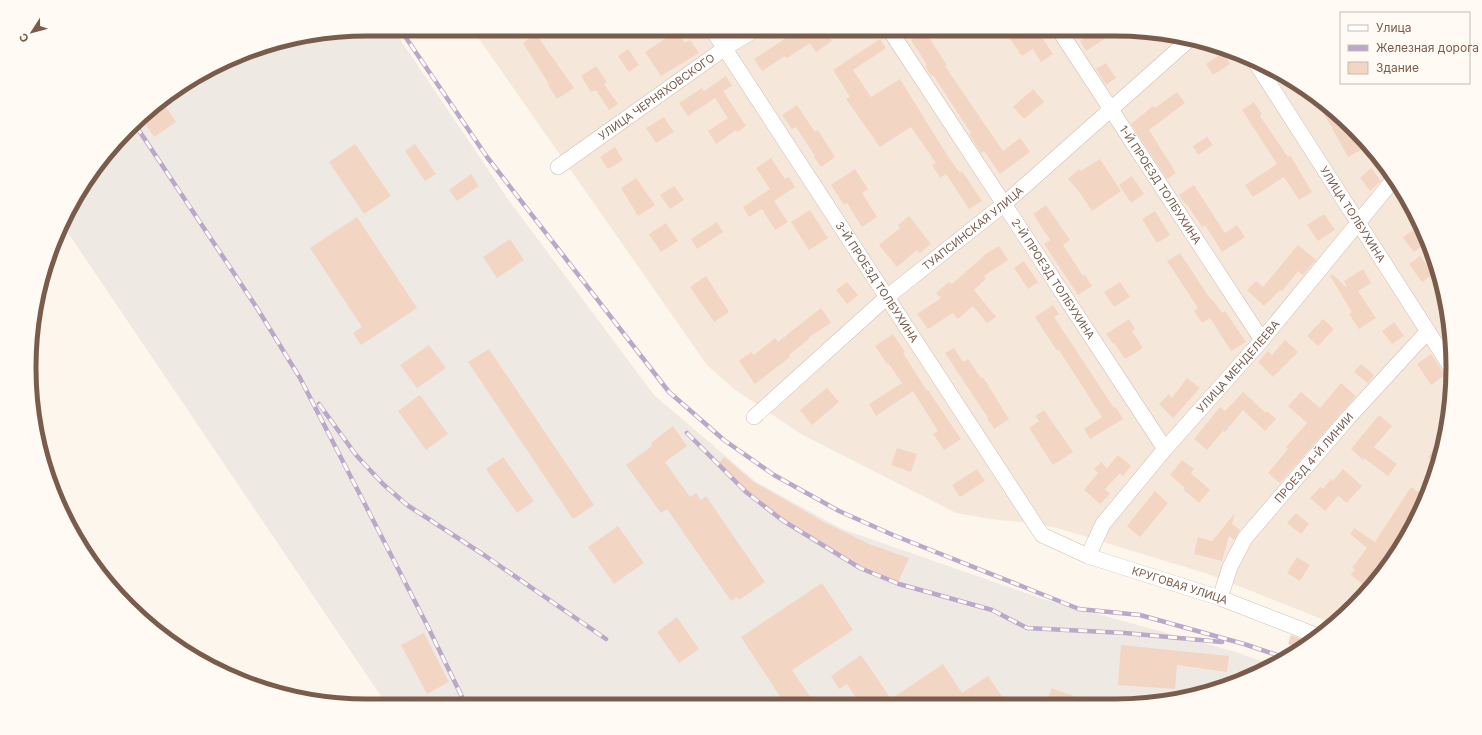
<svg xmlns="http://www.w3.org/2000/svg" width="1482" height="735" viewBox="0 0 1482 735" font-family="Inter,sans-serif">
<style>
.residential{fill:#f5e8da}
.industrial{fill:#efe9e4}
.building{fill:#f3d5c3}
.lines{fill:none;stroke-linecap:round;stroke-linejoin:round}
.street-casing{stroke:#d1beb0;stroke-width:16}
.street{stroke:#fff;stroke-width:15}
.rail-casing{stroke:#b9a8c9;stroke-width:4.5}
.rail{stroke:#fffaf3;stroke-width:3;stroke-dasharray:9;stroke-linecap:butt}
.labels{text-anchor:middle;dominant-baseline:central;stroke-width:3.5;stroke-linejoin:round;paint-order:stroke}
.street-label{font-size:11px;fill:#7a5c4d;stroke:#fffaf3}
.rim{fill:none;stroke:#7a5c4d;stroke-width:5}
</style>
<rect width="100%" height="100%" fill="#fdf6ec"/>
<path class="residential" d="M 472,29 L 1136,30 L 1202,40 L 1264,64 L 1320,99 L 1369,144 L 1408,198 L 1435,258 L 1450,323 L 1452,389 L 1442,455 L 1418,517 L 1369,591 L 1332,623 L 1208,574 L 1064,530 L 1040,524 L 990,519 L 956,513 L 801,434 L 734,389 L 707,365 Z"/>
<path class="industrial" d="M 367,29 L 393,29 L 510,202 L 654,395 L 756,482 L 842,529 L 1043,599 L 1236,652 L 1272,665 L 1244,680 L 1158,703 L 387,705 L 62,224 L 86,180 L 161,99 L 258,47 Z"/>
<path class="building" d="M 800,29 L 824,29 L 832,41 L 816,52 L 810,43 L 787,58 L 785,56 L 762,71 L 754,59 Z
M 1004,30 L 1037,30 L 1053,54 L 1041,62 L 1033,49 L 1022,56 Z
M 1097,30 L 1118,30 L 1086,51 L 1080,41 Z
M 677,31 L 685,43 L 690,40 L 699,53 L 661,76 L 645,52 Z
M 925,32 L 947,65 L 945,66 L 1003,151 L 1020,138 L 1030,152 L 1000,174 L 984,151 L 981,153 L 969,134 L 971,133 L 933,75 L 931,76 L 925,66 L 927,65 L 911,40 Z
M 536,34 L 574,88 L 557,99 L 548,85 L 549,84 L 523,43 Z
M 880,39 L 886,48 L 853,70 L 871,97 L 900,79 L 947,155 L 960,173 L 962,171 L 982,201 L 969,209 L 946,174 L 940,178 L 932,165 L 936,163 L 911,127 L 880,147 L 846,99 L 850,97 L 833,70 Z
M 628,49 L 639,65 L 629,72 L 618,56 Z
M 1223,53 L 1230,64 L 1213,75 L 1206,64 Z
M 1106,63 L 1116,78 L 1106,85 L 1096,69 Z
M 596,66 L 607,82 L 604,84 L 618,104 L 609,110 L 596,90 L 591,92 L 581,76 Z
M 726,76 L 732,86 L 723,91 L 746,126 L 737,132 L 736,130 L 716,144 L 708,131 L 728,118 L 715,98 L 688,116 L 679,103 L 702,88 L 704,91 Z
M 1033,89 L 1044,102 L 1024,119 L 1013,107 Z
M 1177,92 L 1185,103 L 1149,130 L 1176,173 L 1167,179 L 1131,124 L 1153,106 L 1155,108 Z
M 1313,94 L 1320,99 L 1350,127 L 1354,133 L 1352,134 L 1361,150 L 1348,157 Z
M 161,100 L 176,122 L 154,137 L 142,119 Z
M 1254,102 L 1262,114 L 1260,116 L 1288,157 L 1290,155 L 1312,192 L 1299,200 L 1284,177 L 1253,197 L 1245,185 L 1277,164 L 1242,110 Z
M 797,105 L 815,132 L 818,130 L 835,157 L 821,167 L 814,157 L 815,156 L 796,127 L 792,129 L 782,115 Z
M 664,117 L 674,132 L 656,143 L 646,128 Z
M 1207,137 L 1213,145 L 1198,155 L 1193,146 Z
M 355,144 L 391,196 L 364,214 L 329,162 Z
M 415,144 L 436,174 L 425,181 L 405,151 Z
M 615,147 L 623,160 L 608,169 L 600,157 Z
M 771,158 L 785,179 L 789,177 L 795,187 L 774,201 L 788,222 L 775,230 L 762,209 L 749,217 L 743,207 L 770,189 L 756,168 Z
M 1100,159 L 1121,191 L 1092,211 L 1080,193 L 1068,179 L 1079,169 L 1081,171 Z
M 1371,168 L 1381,181 L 1370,191 L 1360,178 Z
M 855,169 L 868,189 L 862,193 L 877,217 L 862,227 L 847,203 L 844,205 L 831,185 Z
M 471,174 L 479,186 L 457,201 L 449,190 Z
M 1132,176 L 1144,194 L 1131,203 L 1119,185 Z
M 636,178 L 655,205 L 638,216 L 621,188 Z
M 1194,185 L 1225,233 L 1237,225 L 1245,237 L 1222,252 L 1205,225 L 1202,227 L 1186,203 L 1185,204 L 1179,195 Z
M 674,186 L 684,200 L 670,209 L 660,195 Z
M 1046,205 L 1070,240 L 1063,245 L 1083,276 L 1085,275 L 1092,286 L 1078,295 L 1044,244 L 1050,240 L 1033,214 Z
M 810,210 L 828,238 L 809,250 L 791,222 Z
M 1155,211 L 1170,235 L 1157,243 L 1142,219 Z
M 1324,214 L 1335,230 L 1318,241 L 1307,225 Z
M 909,216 L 931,244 L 920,253 L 917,250 L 897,267 L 879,245 L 900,228 L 898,225 Z
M 357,217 L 417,308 L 361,345 L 353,333 L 362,327 L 310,248 Z
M 717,222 L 723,232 L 697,249 L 691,239 Z
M 666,223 L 678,241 L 661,252 L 649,234 Z
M 1415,228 L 1426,243 L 1414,252 L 1403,238 Z
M 510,239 L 524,260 L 497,278 L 483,257 Z
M 1298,245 L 1316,260 L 1303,275 L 1298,271 L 1282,291 L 1280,290 L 1264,306 L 1247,290 L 1256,281 L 1263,287 Z
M 999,246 L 1008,260 L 984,276 L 986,279 L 974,290 L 996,317 L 987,323 L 973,306 L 958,319 L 953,313 L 928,329 L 917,314 L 941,298 L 936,293 L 949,282 L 952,284 L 987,253 Z
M 1180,253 L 1211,300 L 1212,299 L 1222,313 L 1225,311 L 1246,342 L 1231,351 L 1210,318 L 1202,323 L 1194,311 L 1198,308 L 1167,261 Z
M 1420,256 L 1433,274 L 1422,282 L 1409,264 Z
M 1024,261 L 1038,282 L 1028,289 L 1014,268 Z
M 1363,269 L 1371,283 L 1358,291 L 1376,318 L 1359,329 L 1349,314 L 1352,312 L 1330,276 L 1332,274 L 1347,288 L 1344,281 Z
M 706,276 L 729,312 L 714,322 L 690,287 Z
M 847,282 L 858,295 L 847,304 L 836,290 Z
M 1120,282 L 1130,297 L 1114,307 L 1104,292 Z
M 1053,305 L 1059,314 L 1054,317 L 1114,408 L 1116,407 L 1123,419 L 1090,439 L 1084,429 L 1102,417 L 1059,350 L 1057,351 L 1035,317 Z
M 821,308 L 831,323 L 809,337 L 810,338 L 789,355 L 790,357 L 755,384 L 739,361 L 751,352 L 754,355 L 775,338 L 778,342 Z
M 1129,319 L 1135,329 L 1132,331 L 1143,348 L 1125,359 L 1114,343 L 1113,344 L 1106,334 Z
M 1323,319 L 1334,329 L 1318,346 L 1307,336 Z
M 1394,322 L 1404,336 L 1392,344 L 1382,331 Z
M 893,334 L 905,352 L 903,353 L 927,391 L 928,390 L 961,439 L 944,450 L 933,434 L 938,431 L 913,391 L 876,416 L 869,404 L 902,383 L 888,363 L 887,364 L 875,346 Z
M 1285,340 L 1298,352 L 1273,377 L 1258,362 L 1268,351 L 1272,355 Z
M 429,345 L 446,368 L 417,388 L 400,365 Z
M 954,348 L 963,362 L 968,359 L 981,378 L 983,377 L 1009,419 L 994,429 L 987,418 L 988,418 L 945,353 Z
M 489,349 L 594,505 L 573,519 L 468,362 Z
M 1431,354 L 1445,375 L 1431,385 L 1417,364 Z
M 1361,364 L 1374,375 L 1368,383 L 1354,372 Z
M 1187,378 L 1200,388 L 1173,418 L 1159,404 L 1169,394 L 1172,398 Z
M 1341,383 L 1356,396 L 1280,483 L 1268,473 L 1288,449 L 1286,447 L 1307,423 L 1288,406 L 1301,392 L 1320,408 Z
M 827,388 L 839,402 L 812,425 L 800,410 Z
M 1243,392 L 1266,413 L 1267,411 L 1276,419 L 1265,431 L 1243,410 L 1225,432 L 1223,431 L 1207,450 L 1194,439 L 1220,407 L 1225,411 Z
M 420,395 L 448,434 L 426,450 L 398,411 Z
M 1044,410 L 1073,452 L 1053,465 L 1029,428 L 1039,421 L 1035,416 Z
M 1379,415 L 1392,426 L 1374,447 L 1397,464 L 1388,476 L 1364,458 L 1363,460 L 1351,449 Z
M 673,426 L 687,446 L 665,462 L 690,497 L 696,493 L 701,500 L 706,496 L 765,582 L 739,600 L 737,597 L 731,601 L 667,509 L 661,513 L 626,465 L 652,446 L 651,443 Z
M 897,448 L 917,454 L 911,472 L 891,465 Z
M 1434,448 L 1442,453 L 1438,464 L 1428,457 Z
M 1118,455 L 1131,466 L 1123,476 L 1120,473 L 1105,489 L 1110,494 L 1100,504 L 1084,490 L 1098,473 L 1094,469 L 1101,462 L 1107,468 Z
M 503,457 L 534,501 L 517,513 L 486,469 Z
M 724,457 L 754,482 L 824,522 L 869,544 L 909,558 L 898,582 L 861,566 L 782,517 L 746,490 L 719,463 Z
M 1182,460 L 1194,469 L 1191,473 L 1210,490 L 1199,503 L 1183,489 L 1185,488 L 1170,475 Z
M 977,469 L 985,481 L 960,497 L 952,485 Z
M 1343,469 L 1362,486 L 1347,503 L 1338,496 L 1325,511 L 1310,498 L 1320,487 L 1323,489 L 1331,479 L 1333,481 Z
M 1411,487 L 1426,497 L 1408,525 L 1412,527 L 1375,582 L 1372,581 L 1367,588 L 1351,575 L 1355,569 L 1352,568 L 1367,548 L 1350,534 L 1354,528 L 1375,542 Z
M 1155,491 L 1168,503 L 1140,537 L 1127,526 Z
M 1235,513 L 1232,524 L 1240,530 L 1234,540 L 1229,536 L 1222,561 L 1194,554 L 1198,537 L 1212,541 Z
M 1296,513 L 1309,524 L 1301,534 L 1287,523 Z
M 618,526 L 644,563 L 614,584 L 588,547 Z
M 1297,557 L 1310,565 L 1300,581 L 1287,573 Z
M 822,583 L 853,630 L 792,670 L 815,704 L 785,704 L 741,637 Z
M 677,617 L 699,649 L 679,663 L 657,632 Z
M 424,633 L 449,682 L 427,694 L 401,645 Z
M 1291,635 L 1307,641 L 1304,648 L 1302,649 L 1288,644 Z
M 1121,645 L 1229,656 L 1227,672 L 1177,665 L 1175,689 L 1118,685 Z
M 861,655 L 891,699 L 943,664 L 962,693 L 988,676 L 1007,704 L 860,704 L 847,684 L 839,689 L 831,676 Z
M 1052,688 L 1089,702 L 1089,703 L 1046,703 Z"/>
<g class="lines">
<g class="street-casing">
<g id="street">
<path id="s1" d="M 712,29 L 1042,535 L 1088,556 L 1220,598 L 1318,636"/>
<path id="s2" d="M 889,29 L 1165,449"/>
<path id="s3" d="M 1059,30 L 1262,340"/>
<path id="s4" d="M 1254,60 L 1452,369"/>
<path id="s5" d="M 558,167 L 725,48 L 756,29"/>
<path id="s6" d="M 754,417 L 887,297 L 1003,205 L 1190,39"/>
<path id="s7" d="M 1088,556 L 1103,524 L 1165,449 L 1262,340 L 1394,179"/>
<path id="s8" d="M 1220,598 L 1230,567 L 1245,538 L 1348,418 L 1428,331"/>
</g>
</g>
<use href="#street" class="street"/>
<g class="rail-casing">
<path id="rail" d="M 400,29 L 487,157 L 669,392 L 724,440 L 774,475 L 839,511 L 893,535 L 1079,609 L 1140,615 L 1244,644 L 1286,658
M 136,126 L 257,308 L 300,378 L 427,625 L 466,705
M 319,404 L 356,455 L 383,484 L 407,505 L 484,555 L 606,639
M 687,433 L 746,492 L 782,520 L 860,568 L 899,584 L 992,610 L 1027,628 L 1125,633 L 1222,642"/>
</g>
<use href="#rail" class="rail"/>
</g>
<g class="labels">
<g class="street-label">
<text stroke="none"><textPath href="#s5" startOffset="121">УЛИЦА ЧЕРНЯХОВСКОГО</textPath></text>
<text stroke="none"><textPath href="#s3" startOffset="185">1-Й ПРОЕЗД ТОЛБУХИНА</textPath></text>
<text stroke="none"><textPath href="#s4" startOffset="183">УЛИЦА ТОЛБУХИНА</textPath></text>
<text stroke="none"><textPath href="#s6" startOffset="289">ТУАПСИНСКАЯ УЛИЦА</textPath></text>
<text stroke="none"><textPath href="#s2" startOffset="299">2-Й ПРОЕЗД ТОЛБУХИНА</textPath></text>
<text stroke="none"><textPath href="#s1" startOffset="302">3-Й ПРОЕЗД ТОЛБУХИНА</textPath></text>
<text stroke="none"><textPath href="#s7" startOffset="243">УЛИЦА МЕНДЕЛЕЕВА</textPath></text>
<text stroke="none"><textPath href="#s8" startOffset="171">ПРОЕЗД 4-Й ЛИНИИ</textPath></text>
<text stroke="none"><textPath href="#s1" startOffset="751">КРУГОВАЯ УЛИЦА</textPath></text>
</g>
</g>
<path d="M0 0H1482V735H0ZM367 36H1115A331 331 0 0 1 1446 367V368A331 331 0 0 1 1115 699H367A331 331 0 0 1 36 368V367A331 331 0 0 1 367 36Z" fill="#fffaf3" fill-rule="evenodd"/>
<path class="rim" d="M367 36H1115A331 331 0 0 1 1446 367V368A331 331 0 0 1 1115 699H367A331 331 0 0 1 36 368V367A331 331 0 0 1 367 36Z"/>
<rect x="1340" y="12" width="130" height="72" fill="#fffaf3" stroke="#cabbb1"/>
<rect x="1348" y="25" width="20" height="6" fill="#ffffff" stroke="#cabbb1"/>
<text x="1376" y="32" font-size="12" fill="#7a5c4d">Улица</text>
<rect x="1348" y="45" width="20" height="6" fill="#b9a8c9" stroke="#cabbb1"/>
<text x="1376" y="52" font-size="12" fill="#7a5c4d">Железная дорога</text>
<rect x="1348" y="62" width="20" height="12" fill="#f3d5c3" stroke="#cabbb1"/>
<text x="1376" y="72" font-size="12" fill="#7a5c4d">Здание</text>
<g transform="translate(32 32) rotate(234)" stroke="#fffaf3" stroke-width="3" paint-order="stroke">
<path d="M0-3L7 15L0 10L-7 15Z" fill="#7a5c4d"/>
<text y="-6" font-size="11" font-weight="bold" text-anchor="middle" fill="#7a5c4d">С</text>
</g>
</svg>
